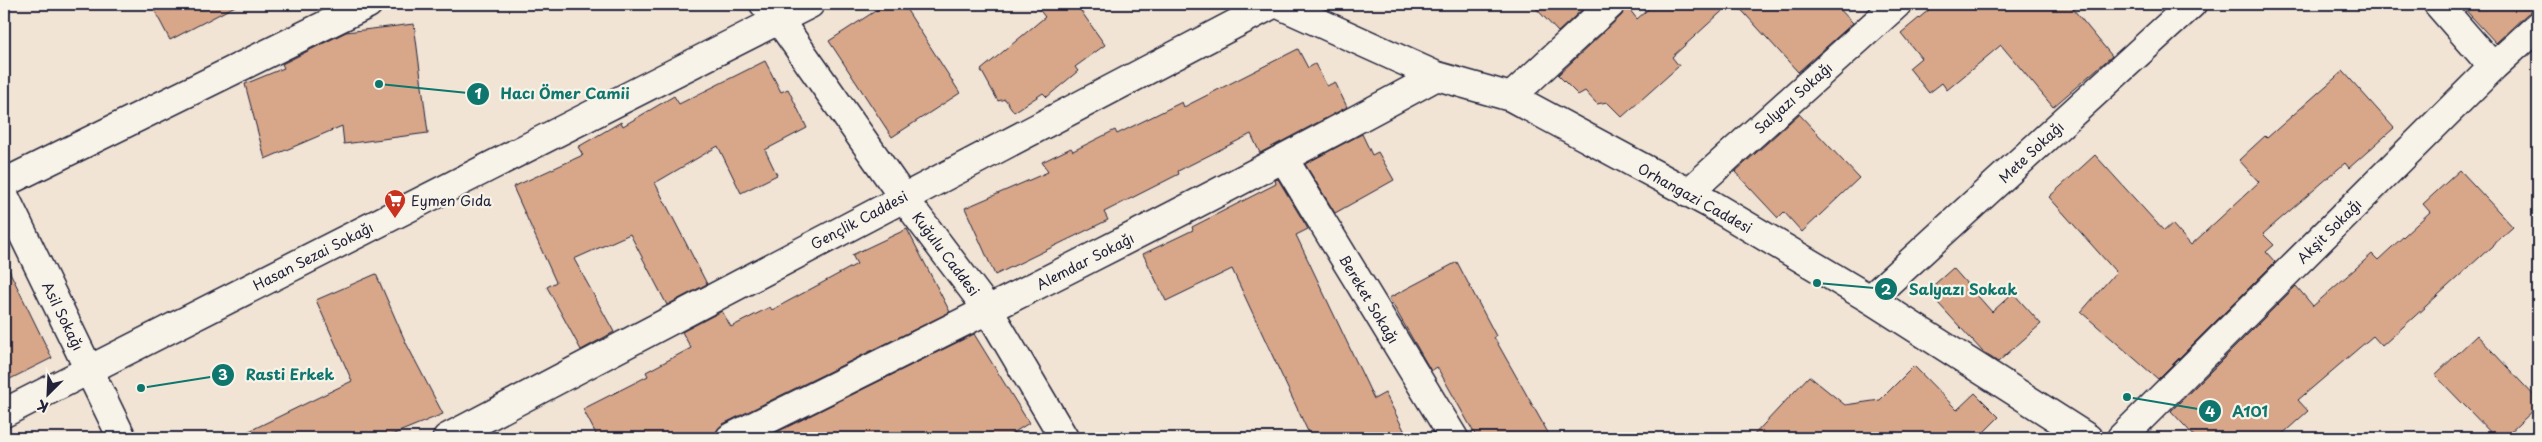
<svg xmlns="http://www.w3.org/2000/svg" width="2542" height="442" viewBox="0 0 2542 442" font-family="'Playpen Sans',sans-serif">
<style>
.building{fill:#d8a78a;stroke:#22223b}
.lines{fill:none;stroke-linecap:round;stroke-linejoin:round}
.minor-casing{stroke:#22223b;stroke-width:31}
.minor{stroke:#f7f3e8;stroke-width:28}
.labels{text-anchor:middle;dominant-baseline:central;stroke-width:4.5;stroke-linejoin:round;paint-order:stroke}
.street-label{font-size:14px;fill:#22223b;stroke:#f7f3e8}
.poi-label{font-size:14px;fill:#22223b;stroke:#f7f3e8;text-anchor:start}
.leader{fill:none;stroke:#0f766e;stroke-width:2}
.callout-dot{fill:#0f766e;stroke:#f7f3e8;stroke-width:2}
.mark-label{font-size:15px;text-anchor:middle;font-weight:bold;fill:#fff}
.callout-label{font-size:15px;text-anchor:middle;font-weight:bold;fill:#0f766e;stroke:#f7f3e8;stroke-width:4.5;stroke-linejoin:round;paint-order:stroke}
</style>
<rect width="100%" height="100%" fill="#f1e4d5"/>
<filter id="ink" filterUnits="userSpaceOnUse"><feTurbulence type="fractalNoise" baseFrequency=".02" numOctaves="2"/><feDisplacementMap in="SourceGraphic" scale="10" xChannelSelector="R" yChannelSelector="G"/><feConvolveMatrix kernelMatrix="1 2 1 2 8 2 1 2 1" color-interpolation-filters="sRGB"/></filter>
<g filter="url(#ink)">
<path class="building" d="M 151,4 L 239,4 L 170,40 Z
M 886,4 L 903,4 L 960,93 L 892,137 L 829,41 Z
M 1035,4 L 1076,4 L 1105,45 L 1075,67 L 1078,71 L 1047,97 L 1043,93 L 1014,112 L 1005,99 L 998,101 L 981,70 L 1045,17 Z
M 1532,4 L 1588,4 L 1558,32 Z
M 1654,4 L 1730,4 L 1672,57 L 1679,66 L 1622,117 L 1607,102 L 1597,104 L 1585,91 L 1578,95 L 1558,75 L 1622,15 L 1626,5 L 1637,19 Z
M 1736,4 L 1835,4 L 1853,23 L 1798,72 Z
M 1936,4 L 2069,4 L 2112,56 L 2053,107 L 2001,45 L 1947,90 L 1942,83 L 1929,93 L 1909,68 L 1921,58 L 1901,33 Z
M 2460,4 L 2538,4 L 2538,9 L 2527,14 L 2496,43 Z
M 414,24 L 428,133 L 344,144 L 342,126 L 265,159 L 245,84 L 284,68 L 282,64 L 346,32 Z
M 1298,49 L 1308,68 L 1315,64 L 1327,86 L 1335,82 L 1347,107 L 1260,153 L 1251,134 L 1178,171 L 1179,174 L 1104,212 L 1108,220 L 995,275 L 965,208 L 1048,172 L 1042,162 L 1071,148 L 1073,151 L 1115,130 L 1117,134 L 1182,102 L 1184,107 Z
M 765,61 L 781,92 L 788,89 L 807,128 L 765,150 L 777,175 L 741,193 L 718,146 L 655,183 L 707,284 L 667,305 L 630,234 L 574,259 L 614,332 L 581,350 L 547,287 L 556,282 L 513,187 L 583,155 L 578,147 L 621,122 L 623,126 L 674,96 L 679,104 Z
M 2343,71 L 2394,128 L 2349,168 L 2345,163 L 2263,234 L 2274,245 L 2266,252 L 2275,262 L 2158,379 L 2081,312 L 2116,272 L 2049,197 L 2095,155 L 2164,231 L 2172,224 L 2191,245 L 2259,182 L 2239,160 L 2265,136 L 2267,138 Z
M 1799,114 L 1859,178 L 1802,232 L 1784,212 L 1778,218 L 1735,172 Z
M 1362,134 L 1372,155 L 1378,152 L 1394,180 L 1335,213 L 1305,164 Z
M 2460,170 L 2513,227 L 2382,346 L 2373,336 L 2298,400 L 2308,411 L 2278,438 L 2196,438 L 2171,411 L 2296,286 L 2313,306 L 2372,254 L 2378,260 L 2430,212 L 2423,204 Z
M 1278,179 L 1308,229 L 1296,235 L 1374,399 L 1385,393 L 1408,438 L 1311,438 L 1232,269 L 1166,301 L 1143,254 L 1193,230 L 1192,227 L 1276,184 L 1275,180 Z
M 907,229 L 950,312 L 723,424 L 717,430 L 715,438 L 598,438 L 583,409 L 648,376 L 646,372 L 691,348 L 682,332 L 722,311 L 731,327 L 770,307 L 772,310 L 857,264 L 852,255 Z
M 4,260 L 52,358 L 4,382 Z
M 1457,262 L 1496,336 L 1494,337 L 1551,438 L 1477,438 L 1437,367 L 1431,371 L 1389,298 Z
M 1953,268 L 1992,312 L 2013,293 L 2041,324 L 1998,362 L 1983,352 L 1927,291 Z
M 376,274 L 406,343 L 443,414 L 384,438 L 235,438 L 352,381 L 316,300 Z
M 974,334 L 1029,423 L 1005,438 L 765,438 Z
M 2477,335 L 2538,400 L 2538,406 L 2504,438 L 2496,438 L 2435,375 Z
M 1914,366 L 1957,410 L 1975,393 L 1999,417 L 1982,434 L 1986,438 L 1751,438 L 1809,376 L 1845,405 L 1880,400 Z"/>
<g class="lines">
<g class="minor-casing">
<path id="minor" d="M 764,4 L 779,20 L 903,197 L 989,311 L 1064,438
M 1278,4 L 1437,76 L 1511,97 L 1712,205 L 1870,299 L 2088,438
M 2438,4 L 2493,67
M 1511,97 L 1611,4
M 1284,159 L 1454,438
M 4,183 L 368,4
M 1688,193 L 1897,4
M 4,195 L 122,438
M 1870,299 L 2192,4
M 4,413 L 810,4
M 447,438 L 1273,4
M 730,438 C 967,321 1204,203 1437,76
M 2121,438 L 2493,67 L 2538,26"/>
</g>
<use href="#minor" class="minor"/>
</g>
</g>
<defs>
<g id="supermarket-pin" transform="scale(1.125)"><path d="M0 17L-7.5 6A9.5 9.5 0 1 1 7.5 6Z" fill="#c8321e" stroke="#f7f3e8"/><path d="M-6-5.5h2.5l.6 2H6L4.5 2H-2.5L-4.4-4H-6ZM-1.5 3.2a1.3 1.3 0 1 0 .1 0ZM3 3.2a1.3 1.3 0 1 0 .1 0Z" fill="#fff"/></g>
</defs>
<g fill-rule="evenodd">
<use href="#supermarket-pin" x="395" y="200"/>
</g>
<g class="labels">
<g class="street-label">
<text transform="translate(1793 98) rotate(-42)">Salyazı Sokağı</text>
<text transform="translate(2031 152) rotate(-43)">Mete Sokağı</text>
<text transform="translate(1695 198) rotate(29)">Orhangazi Caddesi</text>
<text transform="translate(859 220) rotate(-28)">Gençlik Caddesi</text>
<text transform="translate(2329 231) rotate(-45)">Akşit Sokağı</text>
<text transform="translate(946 254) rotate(53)">Kuğulu Caddesi</text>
<text transform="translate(313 256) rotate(-27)">Hasan Sezai Sokağı</text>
<text transform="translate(1085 261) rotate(-27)">Alemdar Sokağı</text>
<text transform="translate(1369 299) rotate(59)">Bereket Sokağı</text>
<text transform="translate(63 316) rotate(64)">Asil Sokağı</text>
</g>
<g class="poi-label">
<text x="411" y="200">Eymen Gıda</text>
</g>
</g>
<path class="leader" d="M379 84L478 94M1817 283L1886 289M141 388L223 375M2127 397L2210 411"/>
<g class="callout-dot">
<circle cx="379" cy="84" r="5"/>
<circle cx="1817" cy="283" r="5"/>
<circle cx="141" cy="388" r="5"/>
<circle cx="2127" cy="397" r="5"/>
<circle cx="478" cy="94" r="12"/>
<circle cx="1886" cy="289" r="12"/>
<circle cx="223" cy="375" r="12"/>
<circle cx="2210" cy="411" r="12"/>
</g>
<g class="mark-label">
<text x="478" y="99">1</text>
<text x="1886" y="295">2</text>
<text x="223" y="380">3</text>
<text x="2210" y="417">4</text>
</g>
<g class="callout-label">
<text x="565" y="99">Hacı Ömer Camii</text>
<text x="1963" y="295">Salyazı Sokak</text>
<text x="290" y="380">Rasti Erkek</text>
<text x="2250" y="417">A101</text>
</g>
<rect width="2542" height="442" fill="none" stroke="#f7f3e8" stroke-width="20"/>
<rect x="10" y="10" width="2522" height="422" fill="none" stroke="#22223b" stroke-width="2" filter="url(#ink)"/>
<g transform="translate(48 394) rotate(204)" stroke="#f7f3e8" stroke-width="4" paint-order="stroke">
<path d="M0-4L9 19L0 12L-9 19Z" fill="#22223b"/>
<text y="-8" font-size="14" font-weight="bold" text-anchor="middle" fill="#22223b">K</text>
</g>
</svg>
